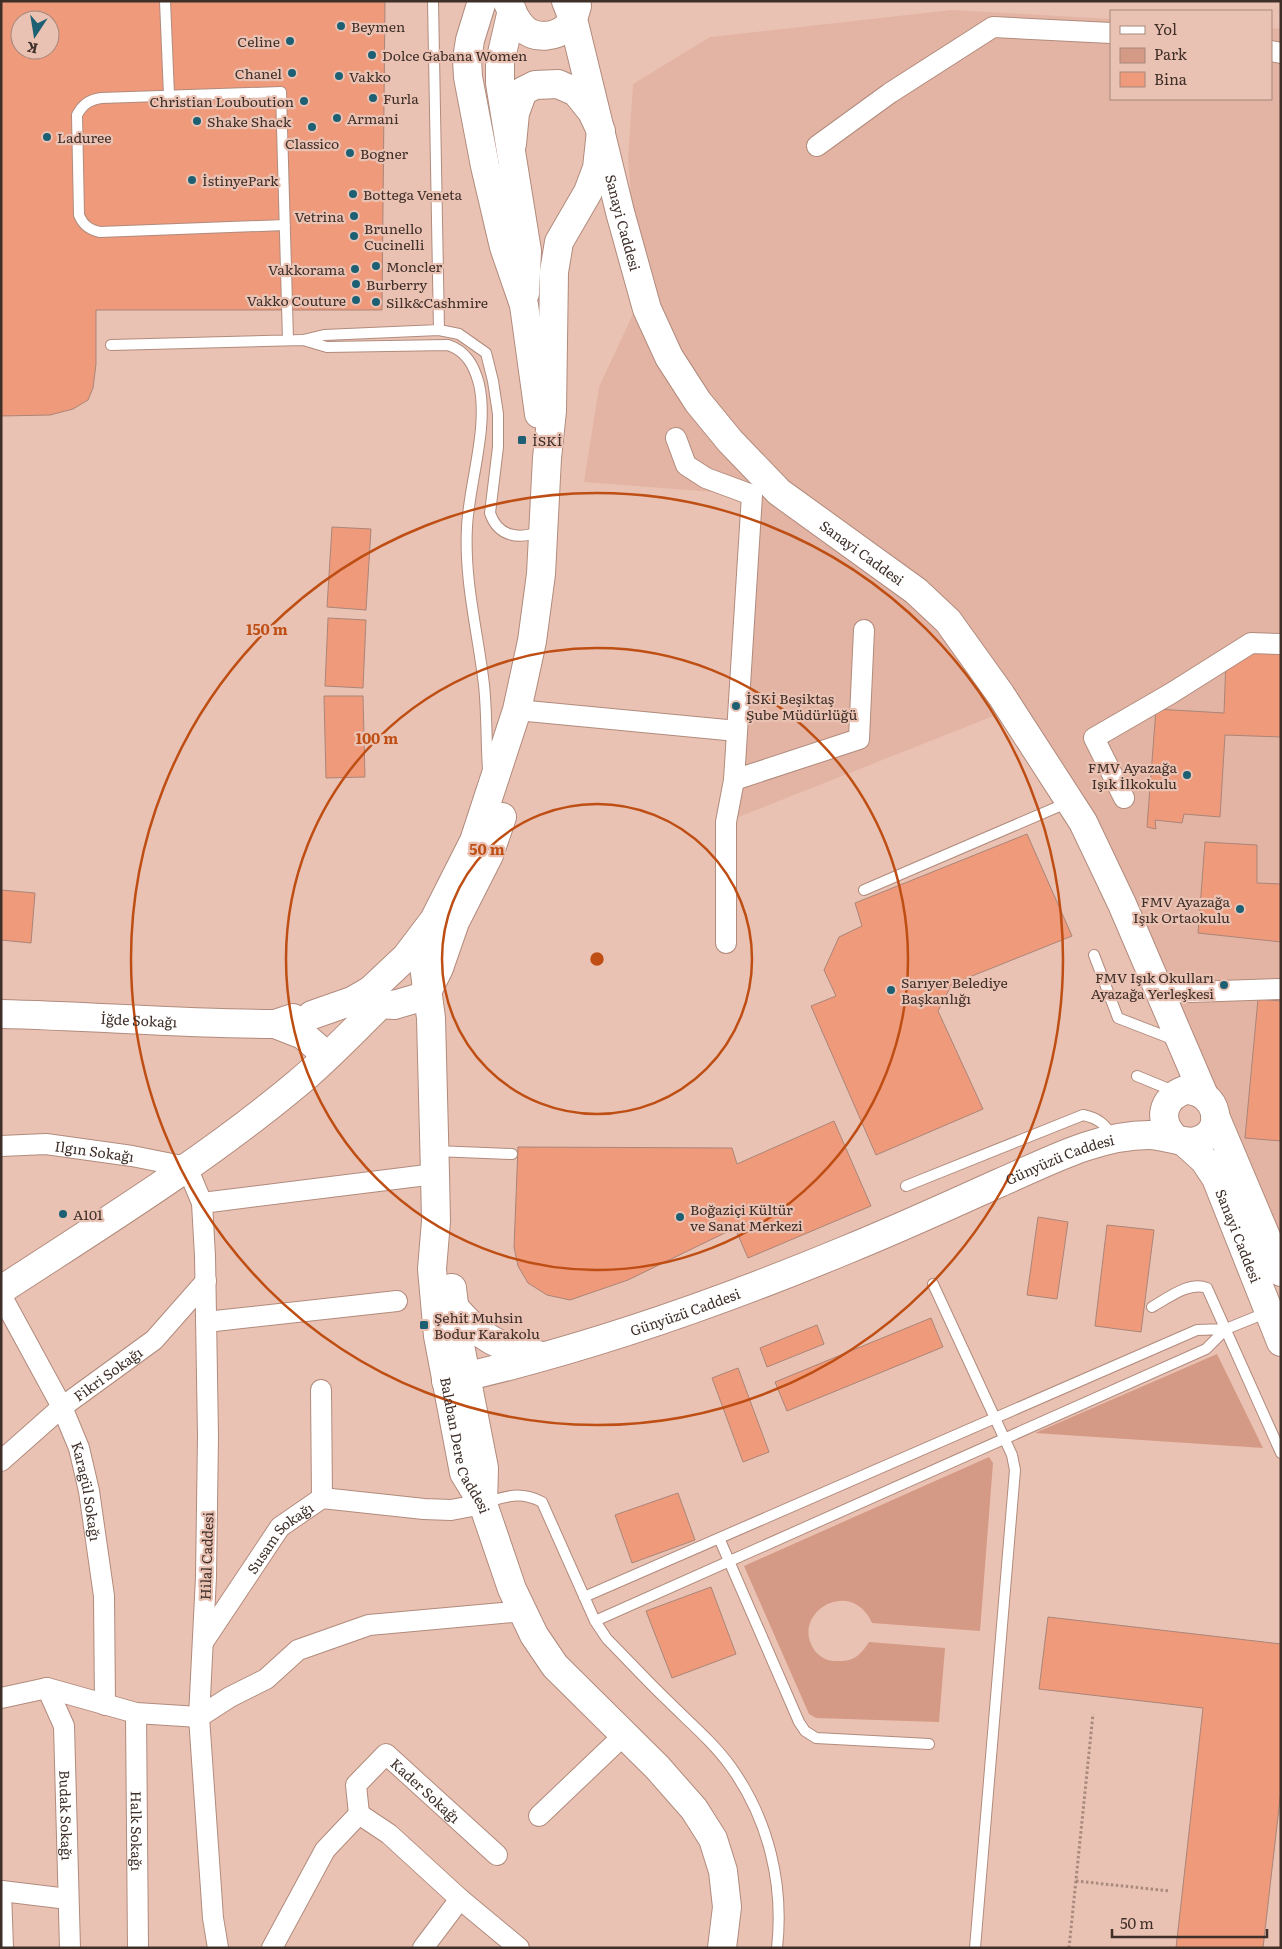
<svg xmlns="http://www.w3.org/2000/svg" width="1282" height="1949" viewBox="0 0 1282 1949" font-family="Literata,serif">
<style>
.built{fill:#e3b4a3}
.green{fill:#d49a85}
.building{fill:#ef9a7b;stroke:#aa8578;fill-rule:evenodd}
.lines{fill:none;stroke-linecap:round;stroke-linejoin:round}
.lane-casing{stroke:#b18b7d;stroke-width:12}
.street-casing{stroke:#b18b7d;stroke-width:22}
.secondary-casing{stroke:#b18b7d;stroke-width:30}
.path{stroke:#a7897d;stroke-width:3;stroke-dasharray:2.5 2.5;stroke-linecap:butt}
.lane{stroke:#fff;stroke-width:10}
.street{stroke:#fff;stroke-width:20}
.secondary{stroke:#fff;stroke-width:28}
.ring{fill:none;stroke:#be4e13;stroke-width:2.5}
.poi-dot{fill:#1d6074;stroke:#eac2b3;stroke-width:2}
.labels{text-anchor:middle;dominant-baseline:central;stroke-width:4.5;stroke-linejoin:round;paint-order:stroke}
.poi-label{font-size:14px;fill:#3f2f29;stroke:#eac2b3;text-anchor:start}
.street-label{font-size:14px;fill:#3f2f29;stroke:#eac2b3}
.centre{fill:#be4e13;stroke:#eac2b3;stroke-width:2.5}
.ring-label{font-size:15px;text-anchor:middle;font-weight:bold;fill:#be4e13;stroke:#eac2b3;stroke-width:4.5;stroke-linejoin:round;paint-order:stroke}
</style>
<rect width="100%" height="100%" fill="#eac2b3"/>
<path class="built" d="M 952,10 L 1111,19 L 1111,99 L 1271,99 L 1271,28 L 1281,29 L 1281,1252 L 1104,832 L 1016,707 L 726,822 L 752,495 L 584,482 L 599,387 L 640,299 L 628,160 L 633,84 L 710,37 Z"/>
<path class="green" d="M 1217,1354 L 1263,1448 L 1035,1433 Z
M 989,1457 L 993,1463 L 980,1631 L 872,1623 C 851,1575 788,1614 815,1651 C 820,1657 827,1661 835,1661 C 853,1662 859,1657 869,1642 L 945,1648 L 939,1722 L 816,1718 L 809,1714 L 744,1566 Z"/>
<path class="building" d="M 1,1 L 385,1 L 382,310 L 96,310 L 96,364 L 93,388 L 88,400 L 73,409 L 50,415 L 1,416 ZM 20,20 L 50,20 L 50,50 L 20,50 Z
M 332,527 L 371,529 L 366,610 L 327,607 Z
M 328,618 L 366,620 L 363,688 L 325,686 Z
M 1258,649 L 1281,649 L 1281,737 L 1225,735 L 1220,817 L 1184,814 L 1182,823 L 1155,820 L 1156,829 L 1147,827 L 1156,709 L 1224,713 L 1226,659 Z
M 324,696 L 363,696 L 365,777 L 326,778 Z
M 1027,834 L 1072,936 L 952,984 L 938,1011 L 983,1109 L 876,1155 L 811,1006 L 836,996 L 824,970 L 839,937 L 862,926 L 855,903 Z
M 1205,842 L 1257,845 L 1257,883 L 1281,884 L 1281,942 L 1198,933 Z
M 1,890 L 35,893 L 31,943 L 1,940 Z
M 1258,999 L 1281,1001 L 1281,1141 L 1245,1138 Z
M 834,1121 L 871,1206 L 748,1258 L 735,1228 L 628,1280 L 570,1300 L 547,1295 L 528,1283 L 518,1266 L 514,1247 L 518,1147 L 732,1148 L 737,1164 Z
M 1038,1217 L 1068,1222 L 1057,1299 L 1027,1295 Z
M 1107,1225 L 1154,1230 L 1141,1332 L 1095,1326 Z
M 931,1318 L 943,1347 L 787,1411 L 775,1382 Z
M 817,1325 L 824,1344 L 767,1367 L 760,1348 Z
M 738,1368 L 769,1452 L 743,1462 L 712,1378 Z
M 678,1493 L 695,1540 L 632,1563 L 615,1515 Z
M 711,1587 L 736,1654 L 672,1678 L 646,1611 Z
M 1048,1617 L 1281,1644 L 1281,1790 L 1263,1948 L 1176,1948 L 1203,1708 L 1039,1689 Z"/>
<g class="lines">
<g class="lane-casing">
<path id="lane" d="M 165,1 L 169,95
M 433,1 L 439,330
M 285,225 L 100,232 C 89,230 83,225 79,215 L 77,115 C 83,104 89,100 101,98 L 281,92 L 288,340
M 111,345 L 303,340
M 488,769 C 486,741 487,713 484,685 C 478,633 464,581 467,527 C 469,483 489,428 479,384 C 474,365 466,351 448,345 L 327,347 L 303,340 L 324,335 L 439,330 L 459,334 L 486,353 L 493,381 L 498,414 L 498,447 L 490,513 C 498,537 519,540 541,531
M 864,890 L 1069,802
M 1094,955 L 1118,1018 L 1175,1040
M 1137,1076 L 1176,1092
M 435,1151 L 512,1154
M 906,1186 L 1083,1115 C 1098,1118 1105,1124 1113,1137
M 933,1284 L 1012,1455 L 1015,1470 L 975,1948
M 1152,1307 C 1168,1298 1189,1281 1207,1288 L 1281,1453
M 1226,1329 L 1268,1312
M 485,1503 C 506,1496 521,1491 542,1502 L 595,1621 L 607,1639 C 627,1659 647,1681 668,1701 C 690,1723 713,1742 731,1767 C 769,1820 784,1885 777,1948
M 719,1538 L 799,1722 L 805,1731 L 816,1738 L 929,1744
M 584,1597 L 1197,1330 L 1226,1329 L 1206,1349 L 595,1621"/>
</g>
<g class="street-casing">
<g id="street">
<path d="M 1271,51 L 1281,53"/>
<path d="M 817,146 L 890,93 L 993,27 L 1111,33"/>
<path d="M 676,438 L 686,465 L 706,478 L 752,495 L 734,780 L 726,822 L 726,943"/>
<path d="M 517,710 L 737,731"/>
<path d="M 734,780 L 859,739 L 864,630"/>
<path d="M 1124,798 L 1094,738 L 1170,694 L 1251,643 L 1281,644"/>
<path d="M 1160,993 L 1281,989"/>
<path id="s1" d="M 1,1146 L 46,1144 L 132,1156 L 187,1167 L 202,1203 L 205,1256 L 208,1436 L 206,1577 L 199,1717 L 213,1918 L 218,1948"/>
<path d="M 202,1203 L 435,1174"/>
<path id="s2" d="M 1,1295 L 62,1407 L 79,1448 L 89,1491 L 104,1596 L 105,1705"/>
<path d="M 206,1322 L 397,1301"/>
<path d="M 321,1390 L 322,1498"/>
<path id="s3" d="M 1,1461 L 62,1407 L 154,1340 L 206,1281"/>
<path id="s4" d="M 204,1641 L 280,1527 L 322,1498 L 424,1509 L 451,1510 L 483,1504"/>
<path id="s5" d="M 47,1688 L 64,1726 L 70,1948"/>
<path d="M 1,1698 L 47,1688 L 136,1713 L 199,1717 L 230,1697 L 266,1679 L 298,1650 L 369,1625 L 523,1611"/>
<path id="s6" d="M 136,1713 L 138,1948"/>
<path id="s7" d="M 359,1814 L 356,1785 L 386,1754 L 497,1855"/>
<path d="M 539,1816 L 624,1735"/>
<path d="M 1,1891 L 3,1948"/>
<path d="M 2,1891 L 68,1899"/>
<path d="M 272,1948 L 325,1850 L 359,1814 L 389,1834 L 460,1899 L 519,1948"/>
<path d="M 423,1948 L 460,1899"/>
</g>
</g>
<g class="secondary-casing">
<g id="secondary">
<path d="M 482,1 L 470,40 L 467,59 L 468,77 L 485,166 L 504,247 L 524,305 L 539,414"/>
<path d="M 507,1 C 511,10 516,21 523,28 C 535,40 556,37 567,27 C 573,21 575,13 577,6"/>
<path id="s8" d="M 566,1 L 573,19 L 620,212 L 647,309 L 669,357 L 698,402 L 730,441 L 779,492 L 916,591 L 948,621 L 1001,695 L 1083,822 L 1122,904 L 1203,1093"/>
<path d="M 512,10 L 500,62 L 500,83 L 527,251 L 525,293"/>
<path id="s9" d="M 431,929 L 424,966 L 431,1018 L 435,1174 L 436,1221 L 432,1269 L 438,1336 L 464,1473 L 483,1504 L 512,1589 L 534,1635 L 555,1666 L 657,1767 L 694,1809 L 713,1839 L 723,1871 L 727,1907 L 722,1948"/>
<path d="M 371,990 L 373,997 L 381,1004 L 394,1005 L 418,998 L 428,990 L 439,968 L 455,922 L 489,855 L 502,817"/>
<path id="s10" d="M 1,1014 C 93,1016 184,1024 275,1024"/>
<path d="M 312,1015 L 352,1001 L 371,990 L 406,957 L 434,920 L 474,841 L 517,710 L 532,641 L 541,574 L 547,458 L 552,411 L 554,272 L 559,242 L 588,192 L 597,168 L 601,131 L 592,112 L 576,92 L 558,84 L 535,85 L 523,91 L 515,113 L 512,144"/>
<path d="M 293,1018 L 275,1024 L 303,1035 L 327,1056"/>
<path d="M 1215,1116 L 1281,1272"/>
<path id="s11" d="M 1183,1141 L 1204,1160 L 1216,1178 L 1281,1342"/>
<path d="M 452,1288 L 457,1330 L 484,1468 L 483,1504"/>
<path d="M 1,1290 C 102,1224 206,1160 298,1083 C 327,1059 354,1030 381,1004"/>
<path d="M 455,1308 C 481,1339 499,1347 538,1355"/>
<path id="s12" d="M 446,1381 C 583,1351 716,1304 846,1250 C 898,1229 948,1206 999,1183 C 1046,1163 1096,1135 1149,1135 C 1163,1135 1185,1144 1196,1141 C 1228,1133 1218,1090 1185,1090 C 1162,1098 1157,1121 1175,1138"/>
</g>
</g>
<path class="path" d="M 1076,1881 L 1170,1891
M 1069,1948 L 1093,1714"/>
<use href="#lane" class="lane"/>
<use href="#street" class="street"/>
<use href="#secondary" class="secondary"/>
</g>
<g class="ring">
<circle cx="597" cy="959" r="155"/>
<circle cx="597" cy="959" r="311"/>
<circle cx="597" cy="959" r="466"/>
</g>
<g class="poi-dot">
<circle cx="341" cy="26" r="5"/>
<circle cx="290" cy="41" r="5"/>
<circle cx="372" cy="55" r="5"/>
<circle cx="292" cy="73" r="5"/>
<circle cx="339" cy="76" r="5"/>
<circle cx="373" cy="98" r="5"/>
<circle cx="304" cy="101" r="5"/>
<circle cx="337" cy="118" r="5"/>
<circle cx="197" cy="121" r="5"/>
<circle cx="312" cy="127" r="5"/>
<circle cx="47" cy="137" r="5"/>
<circle cx="350" cy="153" r="5"/>
<circle cx="192" cy="180" r="5"/>
<circle cx="353" cy="194" r="5"/>
<circle cx="354" cy="216" r="5"/>
<circle cx="354" cy="236" r="5"/>
<circle cx="376" cy="266" r="5"/>
<circle cx="355" cy="269" r="5"/>
<circle cx="356" cy="284" r="5"/>
<circle cx="356" cy="300" r="5"/>
<circle cx="376" cy="302" r="5"/>
<rect x="517" y="435" width="10" height="10" rx="2.5"/>
<circle cx="736" cy="706" r="5"/>
<circle cx="1187" cy="775" r="5"/>
<circle cx="1240" cy="909" r="5"/>
<circle cx="1224" cy="985" r="5"/>
<circle cx="891" cy="990" r="5"/>
<circle cx="63" cy="1214" r="5"/>
<circle cx="680" cy="1217" r="5"/>
<rect x="419" y="1320" width="10" height="10" rx="2.5"/>
</g>
<g class="labels">
<g class="poi-label">
<text x="351" y="26">Beymen</text>
<text x="280" y="41" text-anchor="end">Celine</text>
<text x="382" y="55">Dolce Gabana Women</text>
<text x="282" y="73" text-anchor="end">Chanel</text>
<text x="349" y="76">Vakko</text>
<text x="383" y="98">Furla</text>
<text x="294" y="101" text-anchor="end">Christian Louboution</text>
<text x="347" y="118">Armani</text>
<text x="207" y="121">Shake Shack</text>
<text x="57" y="137">Laduree</text>
<text x="312" y="143" text-anchor="middle">Classico</text>
<text x="360" y="153">Bogner</text>
<text x="202" y="180">İstinyePark</text>
<text x="363" y="194">Bottega Veneta</text>
<text x="344" y="216" text-anchor="end">Vetrina</text>
<text x="364" y="228">Brunello<tspan x="364" dy="16">Cucinelli</tspan></text>
<text x="386" y="266">Moncler</text>
<text x="345" y="269" text-anchor="end">Vakkorama</text>
<text x="366" y="284">Burberry</text>
<text x="346" y="300" text-anchor="end">Vakko Couture</text>
<text x="386" y="302">Silk&amp;Cashmire</text>
<text x="532" y="440">İSKİ</text>
<text x="746" y="698">İSKİ Beşiktaş<tspan x="746" dy="16">Şube Müdürlüğü</tspan></text>
<text x="1177" y="767" text-anchor="end">FMV Ayazağa<tspan x="1177" dy="16">Işık İlkokulu</tspan></text>
<text x="1230" y="901" text-anchor="end">FMV Ayazağa<tspan x="1230" dy="16">Işık Ortaokulu</tspan></text>
<text x="1214" y="977" text-anchor="end">FMV Işık Okulları<tspan x="1214" dy="16">Ayazağa Yerleşkesi</tspan></text>
<text x="901" y="982">Sarıyer Belediye<tspan x="901" dy="16">Başkanlığı</tspan></text>
<text x="690" y="1209">Boğaziçi Kültür<tspan x="690" dy="16">ve Sanat Merkezi</tspan></text>
<text x="73" y="1214">A101</text>
<text x="434" y="1317">Şehit Muhsin<tspan x="434" dy="16">Bodur Karakolu</tspan></text>
</g>
<g class="street-label">
<text stroke="none"><textPath href="#s8" startOffset="229">Sanayi Caddesi</textPath></text>
<text stroke="none"><textPath href="#s8" startOffset="649">Sanayi Caddesi</textPath></text>
<text stroke="none"><textPath href="#s10" startOffset="138">İğde Sokağı</textPath></text>
<text stroke="none"><textPath href="#s1" startOffset="94">Ilgın Sokağı</textPath></text>
<text stroke="none"><textPath href="#s12" startOffset="654">Günyüzü Caddesi</textPath></text>
<text stroke="none"><textPath href="#s11" startOffset="112">Sanayi Caddesi</textPath></text>
<text stroke="none"><textPath href="#s12" startOffset="249">Günyüzü Caddesi</textPath></text>
<text stroke="none"><textPath href="#s3" startOffset="138">Fikri Sokağı</textPath></text>
<text stroke="none"><textPath href="#s9" startOffset="522">Balaban Dere Caddesi</textPath></text>
<text stroke="none"><textPath href="#s2" startOffset="216">Karagül Sokağı</textPath></text>
<text stroke="none"><textPath href="#s4" startOffset="129">Susam Sokağı</textPath></text>
<text transform="translate(206 1556) rotate(-88)">Hilal Caddesi</text>
<text stroke="none"><textPath href="#s7" startOffset="126">Kader Sokağı</textPath></text>
<text stroke="none"><textPath href="#s5" startOffset="131">Budak Sokağı</textPath></text>
<text stroke="none"><textPath href="#s6" startOffset="118">Halk Sokağı</textPath></text>
</g>
</g>
<circle cx="597" cy="959" r="8" class="centre"/>
<g class="ring-label">
<text x="267" y="635">150 m</text>
<text x="377" y="744">100 m</text>
<text x="487" y="855">50 m</text>
</g>
<rect width="1282" height="1949" fill="none" stroke="#3f2f29" stroke-width="5"/>
<rect x="1110" y="10" width="162" height="90" fill="#eac2b3" stroke="#a6877c"/>
<rect x="1120" y="26" width="25" height="8" fill="#ffffff" stroke="#a6877c"/>
<text x="1154" y="35" font-size="15" fill="#3f2f29">Yol</text>
<rect x="1120" y="48" width="25" height="15" fill="#d49a85" stroke="#a6877c"/>
<text x="1154" y="60" font-size="15" fill="#3f2f29">Park</text>
<rect x="1120" y="72" width="25" height="15" fill="#ef9a7b" stroke="#a6877c"/>
<text x="1154" y="85" font-size="15" fill="#3f2f29">Bina</text>
<g transform="translate(35 35) rotate(192)"><circle r="24" fill="#eac2b3" stroke="#a6877c"/>
<path d="M0-4L9 19L0 12L-9 19Z" fill="#1d6074"/>
<text y="-8" font-size="14" font-weight="bold" text-anchor="middle" fill="#3f2f29">K</text>
</g>
<path d="M1112 1929v8h155v-8" fill="none" stroke="#3f2f29" stroke-width="2.5"/>
<text x="1120" y="1929" font-size="15" fill="#3f2f29" stroke="#eac2b3" stroke-width="4" paint-order="stroke">50 m</text>
</svg>
